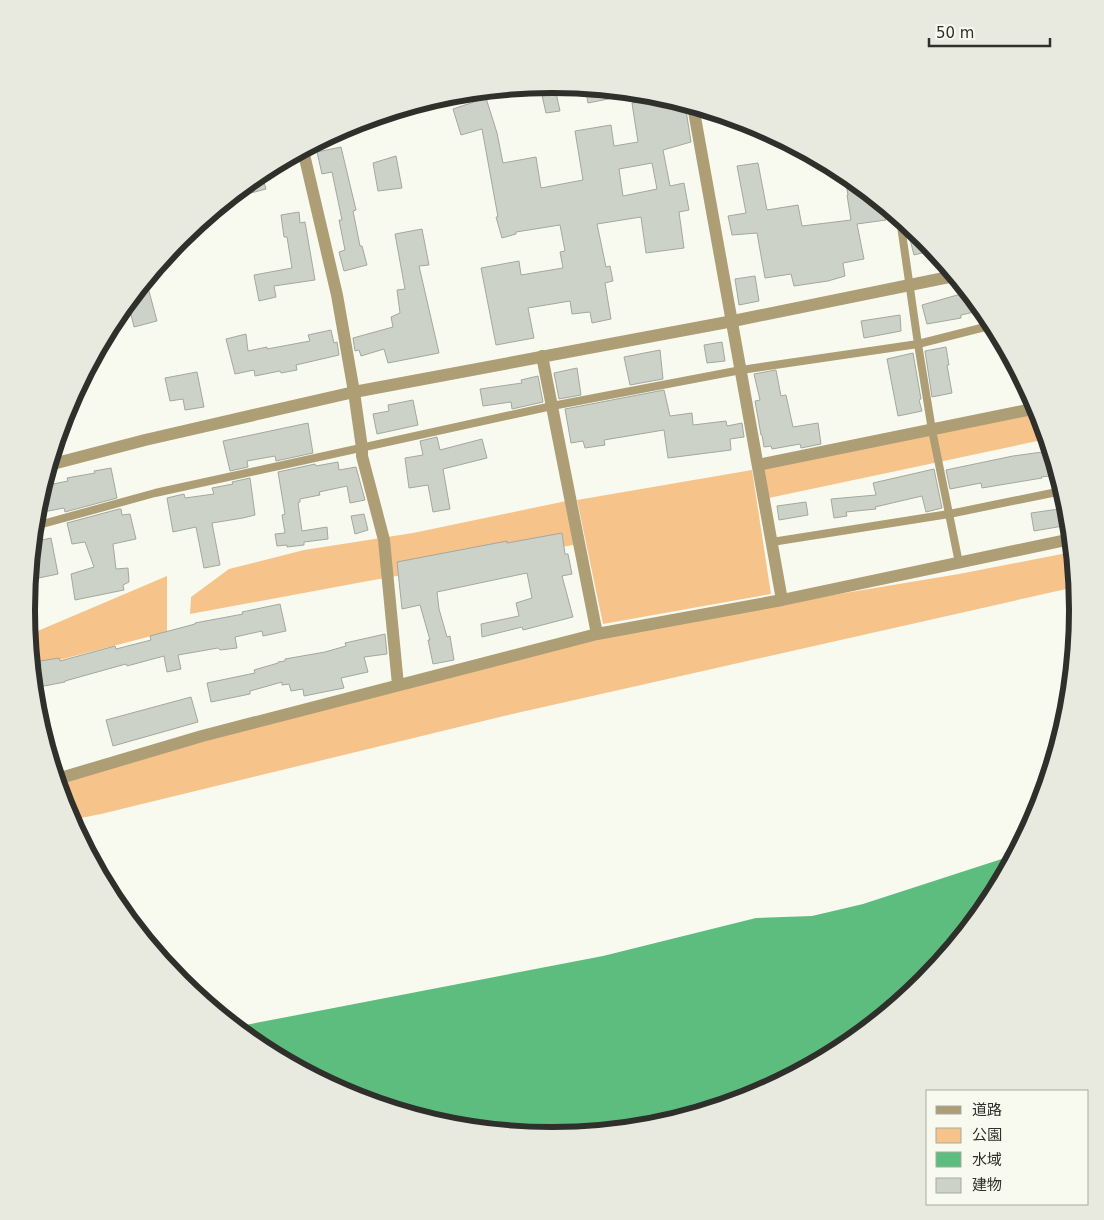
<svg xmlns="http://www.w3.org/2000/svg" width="1104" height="1220" viewBox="0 0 1104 1220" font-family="'DejaVu Sans','Noto Sans JP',sans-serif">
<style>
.green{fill:#f6c38b}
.water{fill:#5dbd7f}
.building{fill:#cdd2c9;stroke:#a3a89f;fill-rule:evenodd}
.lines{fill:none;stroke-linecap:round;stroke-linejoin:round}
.service{stroke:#ad9e76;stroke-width:8}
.minor{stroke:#ad9e76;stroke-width:12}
.tertiary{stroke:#ad9e76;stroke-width:12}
.rim{fill:none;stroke:#2f2f2b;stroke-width:6}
</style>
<rect width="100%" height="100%" fill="#f9faef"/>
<path class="green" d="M 1038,409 L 1047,439 L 764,499 L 758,465 Z
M 752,470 L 771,594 L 603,624 L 577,500 Z
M 571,500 L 579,544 L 368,581 L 190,614 L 191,597 L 229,569 L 304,550 L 413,533 Z
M 1072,552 L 1075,587 L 504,716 L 101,814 L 71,820 L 66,811 L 57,780 L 597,634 L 959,574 Z
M 167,576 L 167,632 L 32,667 L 29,633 L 40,630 Z"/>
<path class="water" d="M 1014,855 L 989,902 L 924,982 L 844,1047 L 753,1096 L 654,1126 L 552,1136 L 449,1126 L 351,1096 L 260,1047 L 235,1027 L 603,956 L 756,918 L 812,916 L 863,904 Z"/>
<path class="building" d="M 585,87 L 628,92 L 628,95 L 588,103 Z
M 555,88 L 560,111 L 546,113 L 541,91 Z
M 486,98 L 497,133 L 503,163 L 536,157 L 541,188 L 583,180 L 575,131 L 611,125 L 614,146 L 638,142 L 632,103 L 652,100 L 653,102 L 668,99 L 685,104 L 691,142 L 663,150 L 670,186 L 684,183 L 689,210 L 679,212 L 684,248 L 646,253 L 641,217 L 597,224 L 606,267 L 610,266 L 613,281 L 605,283 L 611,319 L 592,323 L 590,312 L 572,314 L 570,301 L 528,308 L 534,338 L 496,345 L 481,268 L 519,261 L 521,275 L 563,268 L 560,252 L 565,251 L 560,225 L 516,232 L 516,234 L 502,238 L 496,217 L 498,217 L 482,129 L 461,135 L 453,109 ZM 652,163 L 657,189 L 623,196 L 619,169 Z
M 341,147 L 356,210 L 353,211 L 360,246 L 362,246 L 367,265 L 344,271 L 339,252 L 345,250 L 339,220 L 342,220 L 332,172 L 322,174 L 317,152 Z
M 396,156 L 402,188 L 378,191 L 373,163 Z
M 758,163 L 767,210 L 798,205 L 802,226 L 851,220 L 847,195 L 848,195 L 844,173 L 883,205 L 886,220 L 857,224 L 864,259 L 843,263 L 845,276 L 828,281 L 794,286 L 791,274 L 765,278 L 757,233 L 732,235 L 728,216 L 746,213 L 737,166 Z
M 261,172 L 266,189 L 228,199 L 260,173 Z
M 299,212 L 300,223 L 305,222 L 315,280 L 274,286 L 276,297 L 259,301 L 254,275 L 292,268 L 287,237 L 284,237 L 281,215 Z
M 906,224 L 924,238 L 934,250 L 914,255 Z
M 422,229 L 429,265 L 419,266 L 439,353 L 388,363 L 384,349 L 361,356 L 359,350 L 355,351 L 353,338 L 393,327 L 391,317 L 400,313 L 397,290 L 405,289 L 395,234 Z
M 755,276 L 759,301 L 739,305 L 735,279 Z
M 146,280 L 157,321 L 134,327 L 130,310 L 135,309 L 132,297 Z
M 968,292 L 983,310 L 961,315 L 961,318 L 927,324 L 922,305 Z
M 900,315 L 901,331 L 864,338 L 861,321 Z
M 331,330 L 334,343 L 337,342 L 339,355 L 296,365 L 297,370 L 281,373 L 280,371 L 255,376 L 254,370 L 235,374 L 226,339 L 246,334 L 248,351 L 267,347 L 267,349 L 310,341 L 308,335 Z
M 722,342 L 725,361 L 707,363 L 704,345 Z
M 946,347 L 949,365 L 947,365 L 952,393 L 932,397 L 925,351 Z
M 660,350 L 663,379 L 630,385 L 624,357 Z
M 913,353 L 921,399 L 919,400 L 922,411 L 898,416 L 887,359 Z
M 577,368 L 581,395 L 559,399 L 554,373 Z
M 776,370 L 781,396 L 786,395 L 793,427 L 818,423 L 821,444 L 801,448 L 800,444 L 772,449 L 771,446 L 764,447 L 762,435 L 761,435 L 755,401 L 760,400 L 754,374 Z
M 197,372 L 204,407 L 185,410 L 183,399 L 170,401 L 165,378 Z
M 538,376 L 543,402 L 512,409 L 511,402 L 483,406 L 480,389 L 522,383 L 521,380 Z
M 664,390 L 670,416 L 692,413 L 693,425 L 726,421 L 727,426 L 742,423 L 744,437 L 730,439 L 731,450 L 668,458 L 664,430 L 604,440 L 605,445 L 585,448 L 583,441 L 571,443 L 565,409 Z
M 413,400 L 418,425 L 377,434 L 373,414 L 389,411 L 388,405 Z
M 308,423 L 313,453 L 276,461 L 275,456 L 247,461 L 248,467 L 230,471 L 223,441 Z
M 437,437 L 440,450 L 482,439 L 487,458 L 443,469 L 450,509 L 433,512 L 428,485 L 409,488 L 405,458 L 423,455 L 420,441 Z
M 1050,451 L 1058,475 L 1041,477 L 1042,478 L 982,488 L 981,483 L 950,489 L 946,470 L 1013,456 Z
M 338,462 L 339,470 L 356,467 L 365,500 L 350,503 L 347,486 L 319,492 L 320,495 L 300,499 L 300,502 L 298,503 L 302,531 L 327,527 L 328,539 L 304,542 L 304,545 L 287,547 L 287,545 L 277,546 L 275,534 L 285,533 L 282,515 L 285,514 L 278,472 L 315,464 L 316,466 Z
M 111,468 L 117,498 L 65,512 L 64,508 L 43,512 L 40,495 L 43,486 L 68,481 L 67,478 L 95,473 L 94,471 Z
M 934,469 L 942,508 L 926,512 L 922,496 L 875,507 L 876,509 L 846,512 L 847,516 L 834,518 L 831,499 L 876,495 L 873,483 Z
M 250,478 L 255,515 L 243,518 L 212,523 L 220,565 L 204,568 L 196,527 L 173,532 L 167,498 L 184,494 L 185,498 L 214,494 L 212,488 L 233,484 L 232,482 Z
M 806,502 L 808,515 L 779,520 L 777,506 Z
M 1066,508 L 1069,525 L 1034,531 L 1031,513 Z
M 119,509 L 121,509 L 122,515 L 130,514 L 136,539 L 113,544 L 116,569 L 128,568 L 129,582 L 123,585 L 124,590 L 75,600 L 71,574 L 94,567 L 85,542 L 72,544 L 67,523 Z
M 364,514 L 368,530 L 355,534 L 351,516 Z
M 562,533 L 565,554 L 568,554 L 572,574 L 562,576 L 573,617 L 523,630 L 522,627 L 482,637 L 481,624 L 519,616 L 516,603 L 532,598 L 527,573 L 437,592 L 439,609 L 447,637 L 450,636 L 454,660 L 433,664 L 428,640 L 430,640 L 420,605 L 402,609 L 397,562 L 507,541 L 507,543 Z
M 51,538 L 58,574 L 29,580 L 33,542 Z
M 280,604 L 286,631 L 263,636 L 262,631 L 235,637 L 237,648 L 220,650 L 218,648 L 178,655 L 181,669 L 167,672 L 164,656 L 127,666 L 126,664 L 65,681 L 65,682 L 34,688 L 32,667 L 41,665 L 40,661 L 59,658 L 60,661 L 115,646 L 116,649 L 151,640 L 150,636 L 195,624 L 195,623 L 243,614 L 242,612 Z
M 385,634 L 387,654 L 364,657 L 368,672 L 341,678 L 344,688 L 304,696 L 303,689 L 291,691 L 289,684 L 282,685 L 282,682 L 250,691 L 250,694 L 211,702 L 207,683 L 255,673 L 254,670 L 278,663 L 278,662 L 285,661 L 285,659 L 325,652 L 346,646 L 345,643 Z
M 191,697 L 198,722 L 113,746 L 106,720 Z"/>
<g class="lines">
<path class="service" d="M 900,219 L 918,344 L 932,430 L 959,563
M 35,526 L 155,493 L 552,406 L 741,370 L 918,344 L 993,325
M 772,542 L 949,514 L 1062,491"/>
<path class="minor" d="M 693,106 L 782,600
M 303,150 L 337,295 L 354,392 L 362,448 L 362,456 L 384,540 L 398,685
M 542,356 L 597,634
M 758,465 L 1037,408
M 57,779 L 202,736 L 597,634 L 782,600 L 1071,539"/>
<path class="tertiary" d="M 49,465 L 145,440 L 354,392 L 733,321 L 954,276"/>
</g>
<path d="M0 0H1104V1220H0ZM35 610a517 517 0 1 1 1034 0a517 517 0 1 1-1034 0Z" fill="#e9eadf" fill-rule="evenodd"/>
<path class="rim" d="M35 610a517 517 0 1 1 1034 0a517 517 0 1 1-1034 0Z"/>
<rect x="926" y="1090" width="162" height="115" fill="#f9faef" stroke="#a8a9a1"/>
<rect x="936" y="1106" width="25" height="8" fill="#ad9e76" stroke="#a8a9a1"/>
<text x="972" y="1115" font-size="15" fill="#2f2f2b">道路</text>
<rect x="936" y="1128" width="25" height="15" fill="#f6c38b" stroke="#a8a9a1"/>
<text x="972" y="1140" font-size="15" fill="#2f2f2b">公園</text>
<rect x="936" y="1152" width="25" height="15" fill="#5dbd7f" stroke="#a8a9a1"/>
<text x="972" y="1165" font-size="15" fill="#2f2f2b">水域</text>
<rect x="936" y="1178" width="25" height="15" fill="#cdd2c9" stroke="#a8a9a1"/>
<text x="972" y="1190" font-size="15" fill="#2f2f2b">建物</text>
<path d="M929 38v8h121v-8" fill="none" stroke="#2f2f2b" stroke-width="2.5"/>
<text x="936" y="38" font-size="15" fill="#2f2f2b" stroke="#f9faef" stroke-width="4" paint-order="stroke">50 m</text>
</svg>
